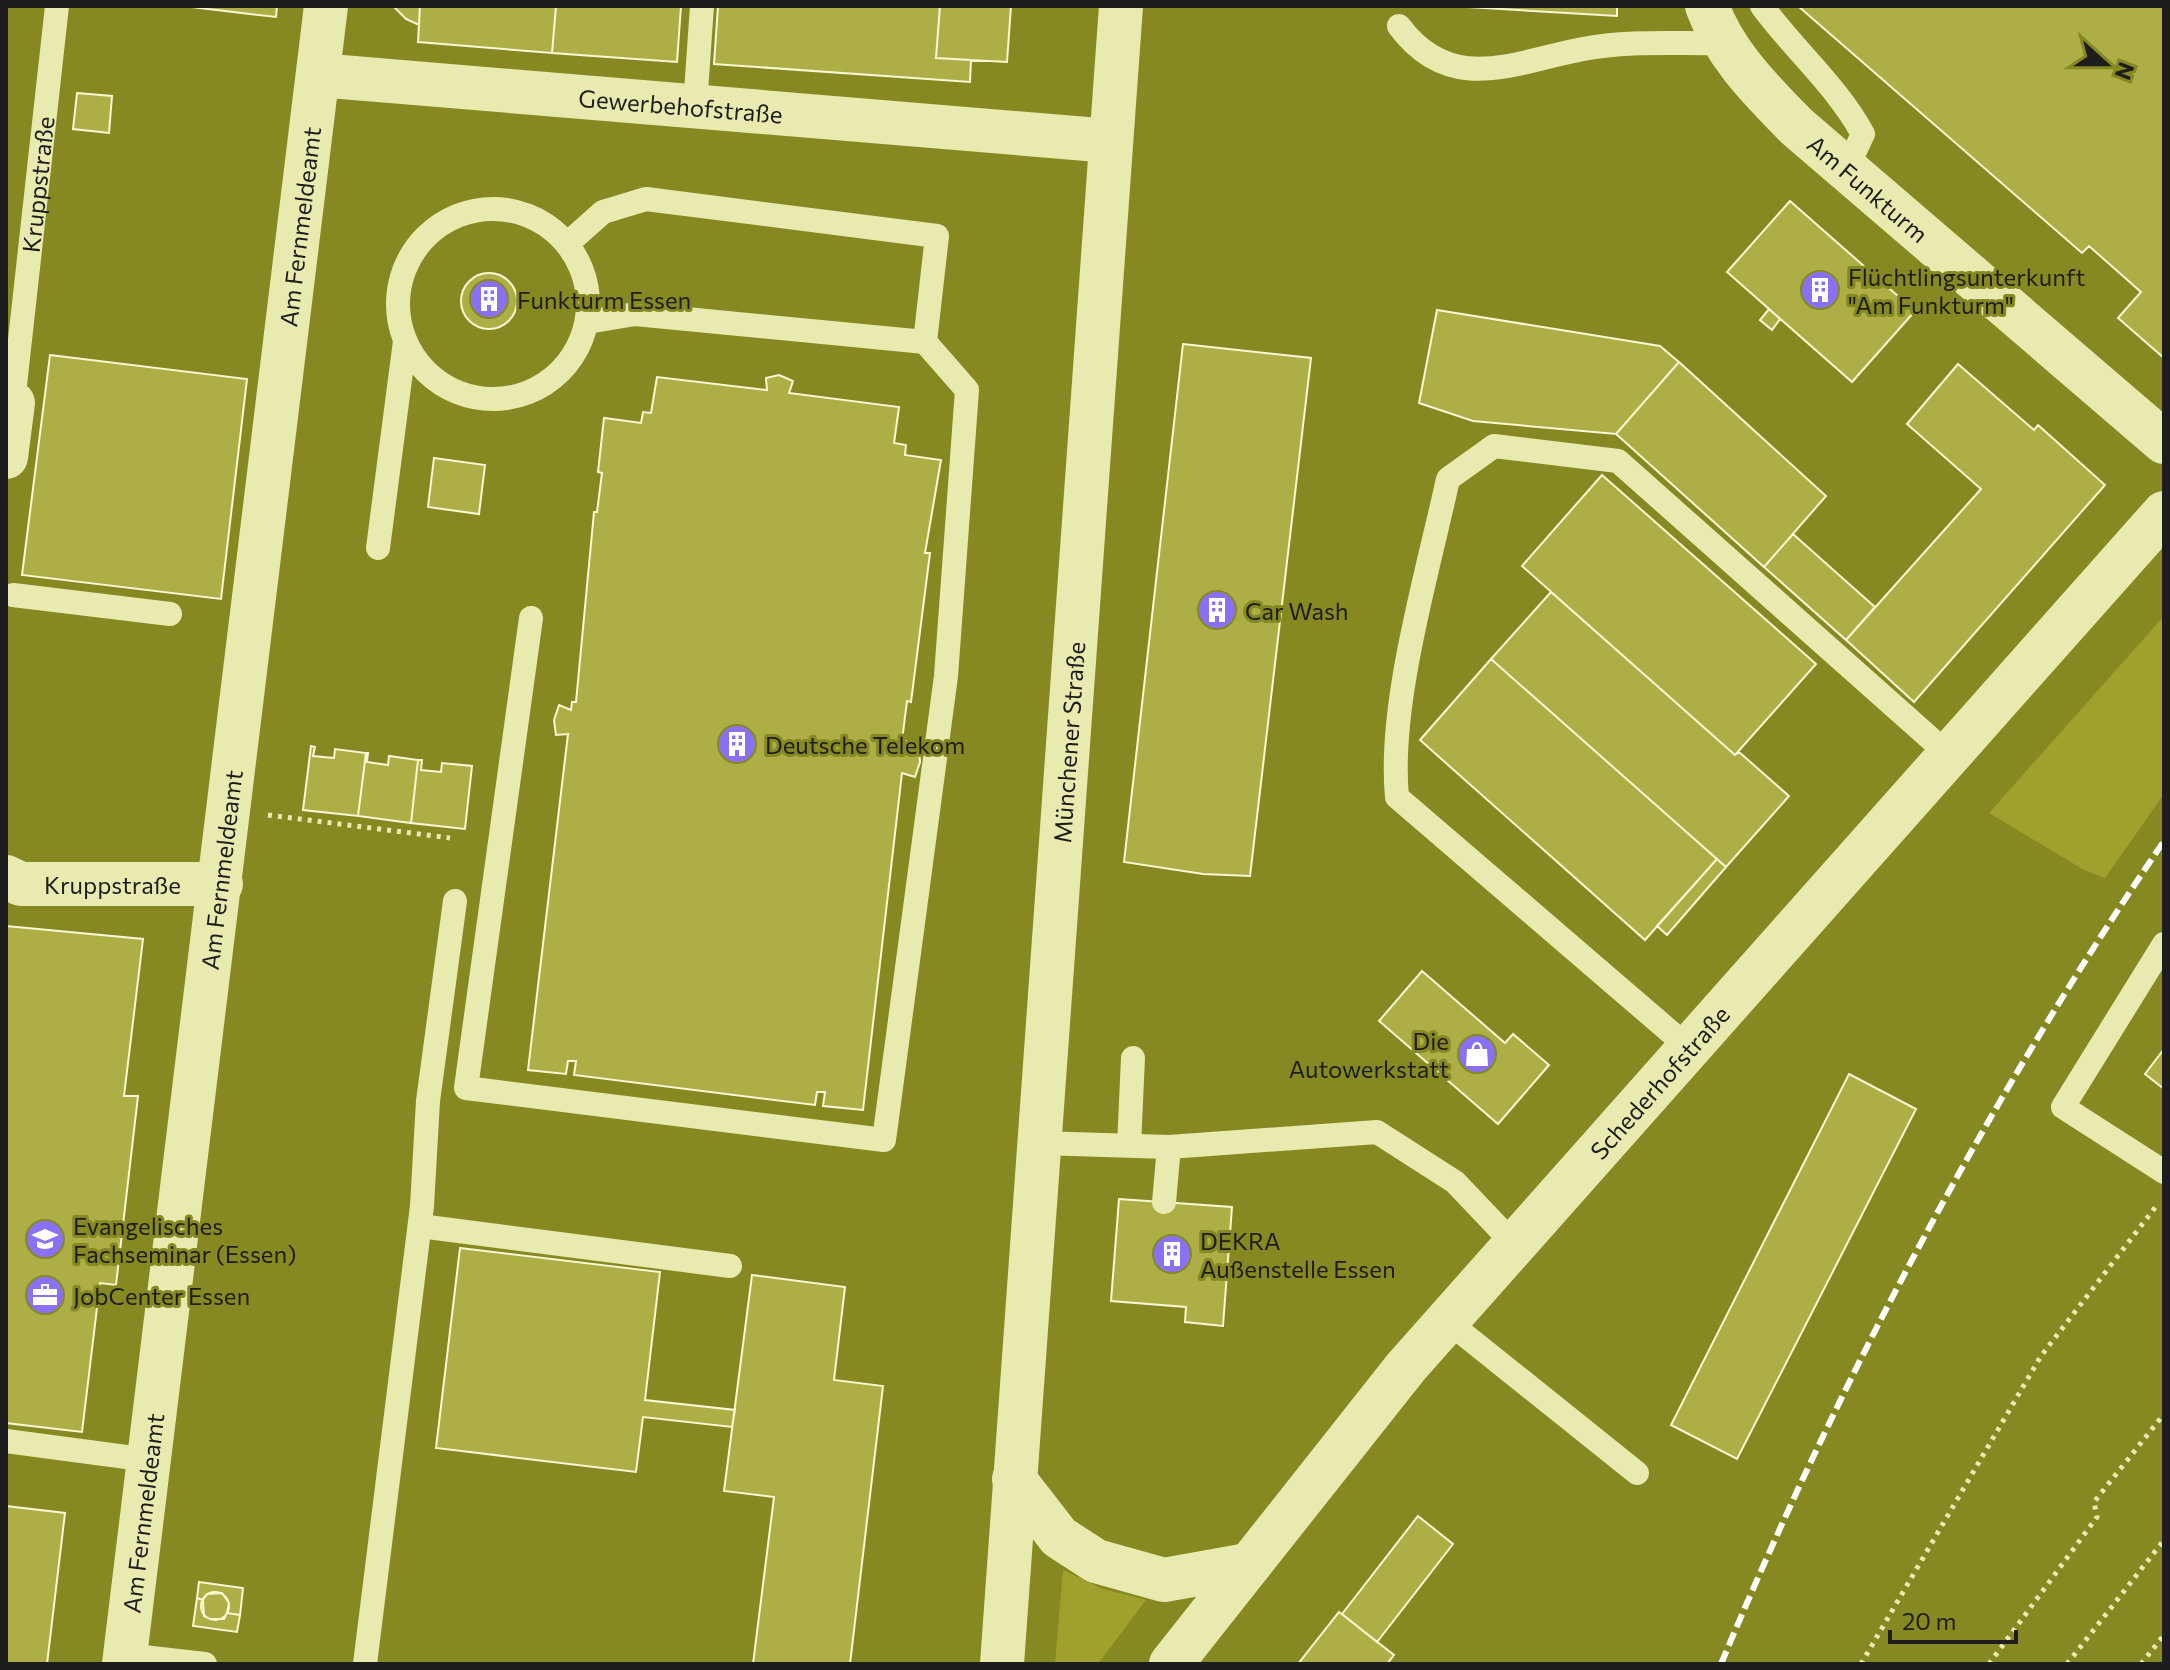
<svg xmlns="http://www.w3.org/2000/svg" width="2170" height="1670" viewBox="0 0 2170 1670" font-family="Commissioner,sans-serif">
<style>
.green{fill:#9fa12c}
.building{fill:#adaf46;stroke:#f7f8d3;stroke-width:2}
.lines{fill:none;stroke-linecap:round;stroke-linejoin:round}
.path{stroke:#e9eaaf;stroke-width:5;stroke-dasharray:4 6;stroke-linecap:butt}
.service{stroke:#e9eaaf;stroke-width:24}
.minor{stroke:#e9eaaf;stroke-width:44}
.tertiary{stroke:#e9eaaf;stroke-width:44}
.rail{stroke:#fff;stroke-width:6;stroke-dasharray:14 6;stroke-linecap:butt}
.labels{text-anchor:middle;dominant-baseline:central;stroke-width:6;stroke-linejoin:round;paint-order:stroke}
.street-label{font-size:24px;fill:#1d1d1d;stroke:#868922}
.poi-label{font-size:24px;fill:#1d1d1d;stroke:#868922;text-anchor:start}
</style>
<rect width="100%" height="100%" fill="#868922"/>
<path class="green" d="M 2164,616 L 2164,794 L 2105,878 L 2084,870 L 1989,813 Z
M 1063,1570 L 1103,1589 L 1146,1600 L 1098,1664 L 1055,1664 Z"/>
<path class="building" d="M 183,6 L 277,6 L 276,17 Z
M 393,6 L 420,6 L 419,25 L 406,19 Z
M 420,6 L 556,6 L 552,53 L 418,42 Z
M 556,6 L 681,6 L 677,62 L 552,53 Z
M 718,6 L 940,6 L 936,58 L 971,60 L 970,82 L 714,64 Z
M 940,6 L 1011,6 L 1007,62 L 936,58 Z
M 1451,6 L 1617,6 L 1617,16 Z
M 1798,6 L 2164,6 L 2164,358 L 2118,318 L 2141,292 L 2089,246 L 2082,253 Z
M 77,93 L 112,96 L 109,133 L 73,129 Z
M 1790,201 L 1915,311 L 1852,382 L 1727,272 Z
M461 301a28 28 0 1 1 56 0a28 28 0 1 1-56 0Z
M 1769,309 L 1780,319 L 1772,330 L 1760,320 Z
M 1437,310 L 1660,346 L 1679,362 L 1616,434 L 1473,421 L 1419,403 Z
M 1183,344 L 1311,358 L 1250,876 L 1203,874 L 1124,862 Z
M 50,355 L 247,379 L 221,599 L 22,575 Z
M 1679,362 L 1826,496 L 1764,567 L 1616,434 Z
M 1958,364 L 2034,430 L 2038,425 L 2105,485 L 1914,702 L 1846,640 L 1981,489 L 1907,424 Z
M 779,375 L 793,381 L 789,393 L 899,407 L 894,443 L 906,445 L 905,455 L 941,460 L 925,553 L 930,553 L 911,702 L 907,701 L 902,741 L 906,741 L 906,749 L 919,748 L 920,762 L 915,777 L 902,773 L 863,1110 L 823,1106 L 825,1092 L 817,1092 L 815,1105 L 574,1075 L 576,1061 L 568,1061 L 566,1074 L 528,1070 L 568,734 L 556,735 L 554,720 L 559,705 L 571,710 L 572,702 L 576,702 L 594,512 L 597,512 L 602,473 L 598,472 L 604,418 L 641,423 L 643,412 L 651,413 L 657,377 L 767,390 L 766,378 Z
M 434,458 L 485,465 L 479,514 L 428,507 Z
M 1602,475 L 1816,664 L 1735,755 L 1522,566 Z
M 1793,534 L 1875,607 L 1846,640 L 1764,567 Z
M 1551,592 L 1735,755 L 1739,752 L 1789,796 L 1726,867 L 1491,659 Z
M 1491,659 L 1717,859 L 1645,940 L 1420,740 Z
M 311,746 L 315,747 L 313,756 L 334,758 L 335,749 L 366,753 L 358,816 L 303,810 Z
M 366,753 L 368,753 L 367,762 L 388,765 L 389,756 L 418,760 L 411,823 L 358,816 Z
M 418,760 L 422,760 L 421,770 L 441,772 L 442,763 L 472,766 L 465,829 L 411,823 Z
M 1717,859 L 1726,867 L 1667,935 L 1657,926 Z
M 6,926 L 143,939 L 124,1096 L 138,1096 L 116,1285 L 100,1283 L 82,1432 L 6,1423 Z
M 1422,971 L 1505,1043 L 1513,1034 L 1549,1065 L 1498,1124 L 1379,1021 Z
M 2164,1049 L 2164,1089 L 2145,1074 Z
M 1849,1074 L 1916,1109 L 1737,1459 L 1671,1425 Z
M 1119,1199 L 1232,1207 L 1223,1326 L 1185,1322 L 1186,1307 L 1111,1301 Z
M 460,1248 L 660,1272 L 645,1400 L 735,1410 L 732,1427 L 643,1417 L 636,1472 L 436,1448 Z
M 752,1275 L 845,1287 L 834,1380 L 883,1386 L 850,1664 L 753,1664 L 774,1497 L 724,1491 Z
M 6,1506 L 65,1513 L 47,1664 L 6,1664 Z
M 1418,1516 L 1453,1544 L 1377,1642 L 1342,1614 Z
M 199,1582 L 243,1588 L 240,1615 L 227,1613 L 229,1603 L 222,1593 L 207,1594 L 203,1600 L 197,1598 Z
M201 1606a14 14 0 1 1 28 0a14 14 0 1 1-28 0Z
M 197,1598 L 203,1600 L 204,1616 L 210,1619 L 224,1619 L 227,1613 L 240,1615 L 237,1632 L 193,1626 Z
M 1339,1612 L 1394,1655 L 1387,1664 L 1298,1664 Z"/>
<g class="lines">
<path class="path" d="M 268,815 L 450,838
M 1861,1664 L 2041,1356 L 2157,1205
M 1989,1664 L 2097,1517 L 2094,1502 L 2164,1414
M 2067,1664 L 2164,1540
M 2141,1664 L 2164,1635"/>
<g class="service">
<path d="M 1762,6 C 1796,52 1836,85 1863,134 L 1846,170"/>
<path d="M 1399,26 C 1451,96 1514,62 1583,49 C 1629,40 1678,44 1724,43"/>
<path d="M 695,106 L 702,6"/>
<circle cx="493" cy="304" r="95"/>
<path d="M 567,244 L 603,212 L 646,199 L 937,236 L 925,342 L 635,314 L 587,322"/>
<path id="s1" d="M 13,403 L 57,6"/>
<path d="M 378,548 L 405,341"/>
<path d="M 13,595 L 170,614"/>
<path d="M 531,618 L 466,1088 L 884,1140 L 946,676 L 967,390 L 925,342"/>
<path d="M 2164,944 L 2063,1107 L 2164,1172"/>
<path d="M 1689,1048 L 1397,797 C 1388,704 1428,572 1448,479 L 1494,446 L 1618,461 L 1949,755"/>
<path d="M 1039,1143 L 1169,1147 L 1377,1132 L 1455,1182 L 1513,1243"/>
<path d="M 1129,1145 L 1133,1058"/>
<path d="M 1164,1202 L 1169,1147"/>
<path d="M 420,1226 L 730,1266"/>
<path d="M 1446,1320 L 1637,1473"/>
<path d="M 6,1441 L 149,1460"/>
<path d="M 125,1655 L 205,1664"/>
<path d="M 365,1664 L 422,1206 L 428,1101 L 455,901"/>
</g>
<g class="minor">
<path id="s2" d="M 1707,6 C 1725,55 1760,89 1796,126 L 2164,442"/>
<path id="s3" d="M 318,75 L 1111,141"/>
<path d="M 6,457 L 13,403"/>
<path id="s4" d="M 6,877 L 21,884 L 221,884"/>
<path d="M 1014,1479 L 1059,1537 L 1096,1561 L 1164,1580 L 1248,1565"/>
<path id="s5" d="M 124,1664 L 326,6"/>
<path id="s6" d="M 1002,1664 L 1121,6"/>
</g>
<path class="tertiary" id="s7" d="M 1171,1664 L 1406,1367 L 2164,513"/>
<path class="rail" d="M 1721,1664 C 1841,1377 1989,1098 2164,841"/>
</g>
<defs>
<g id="building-disc" transform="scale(2)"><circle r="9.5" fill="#8971f6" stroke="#868922"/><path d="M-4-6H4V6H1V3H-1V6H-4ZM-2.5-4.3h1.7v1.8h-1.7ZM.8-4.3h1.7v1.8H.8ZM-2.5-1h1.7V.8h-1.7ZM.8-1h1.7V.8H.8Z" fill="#fff"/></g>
<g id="shop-disc" transform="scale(2)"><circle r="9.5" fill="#8971f6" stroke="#868922"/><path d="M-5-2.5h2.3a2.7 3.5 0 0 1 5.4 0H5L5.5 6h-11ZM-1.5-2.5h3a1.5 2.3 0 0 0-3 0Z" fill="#fff"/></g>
<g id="school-disc" transform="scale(2)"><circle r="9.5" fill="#8971f6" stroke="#868922"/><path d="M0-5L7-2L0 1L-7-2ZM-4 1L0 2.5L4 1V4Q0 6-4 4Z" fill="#fff"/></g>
<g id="office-disc" transform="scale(2)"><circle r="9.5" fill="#8971f6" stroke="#868922"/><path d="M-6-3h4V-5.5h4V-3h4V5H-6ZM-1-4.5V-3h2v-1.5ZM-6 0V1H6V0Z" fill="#fff"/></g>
</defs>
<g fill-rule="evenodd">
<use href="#building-disc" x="1820" y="290"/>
<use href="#building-disc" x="489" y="299"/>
<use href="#building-disc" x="1217" y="610"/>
<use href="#building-disc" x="737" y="744"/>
<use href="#shop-disc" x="1477" y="1054"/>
<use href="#school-disc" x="45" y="1239"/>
<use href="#building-disc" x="1172" y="1254"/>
<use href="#office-disc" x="45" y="1295"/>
</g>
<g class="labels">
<g class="street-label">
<text stroke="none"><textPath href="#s3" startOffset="364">Gewerbehofstraße</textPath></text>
<text stroke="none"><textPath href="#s1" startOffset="220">Kruppstraße</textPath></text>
<text stroke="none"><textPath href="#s2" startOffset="246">Am Funkturm</textPath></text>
<text stroke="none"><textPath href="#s5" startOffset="1448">Am Fernmeldeamt</textPath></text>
<text stroke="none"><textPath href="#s6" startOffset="924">Münchener Straße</textPath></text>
<text stroke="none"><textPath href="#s5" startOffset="800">Am Fernmeldeamt</textPath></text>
<text stroke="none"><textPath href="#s4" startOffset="108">Kruppstraße</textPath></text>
<text stroke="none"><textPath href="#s7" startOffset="760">Schederhofstraße</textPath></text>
<text stroke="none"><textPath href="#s5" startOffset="152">Am Fernmeldeamt</textPath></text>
</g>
<g class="poi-label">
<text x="1848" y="276">Flüchtlingsunterkunft<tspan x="1848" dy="28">"Am Funkturm"</tspan></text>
<text x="517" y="299">Funkturm Essen</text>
<text x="1245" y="610">Car Wash</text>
<text x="765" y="744">Deutsche Telekom</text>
<text x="1449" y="1040" text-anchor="end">Die<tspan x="1449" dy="28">Autowerkstatt</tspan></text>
<text x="73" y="1225">Evangelisches<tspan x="73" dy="28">Fachseminar (Essen)</tspan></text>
<text x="1200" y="1240">DEKRA<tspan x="1200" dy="28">Außenstelle Essen</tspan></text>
<text x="73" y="1295">JobCenter Essen</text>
</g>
</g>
<rect width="2170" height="1670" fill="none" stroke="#1d1d1d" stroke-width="16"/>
<g transform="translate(2106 64) rotate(111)" stroke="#868922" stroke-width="6" paint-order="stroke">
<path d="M0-6L14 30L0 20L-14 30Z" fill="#1d1d1d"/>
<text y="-12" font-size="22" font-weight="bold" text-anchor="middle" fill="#1d1d1d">N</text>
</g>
<path d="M1890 1630v12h126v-12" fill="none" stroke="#1d1d1d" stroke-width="4"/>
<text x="1902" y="1630" font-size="24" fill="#1d1d1d" stroke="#868922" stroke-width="6" paint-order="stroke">20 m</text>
</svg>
